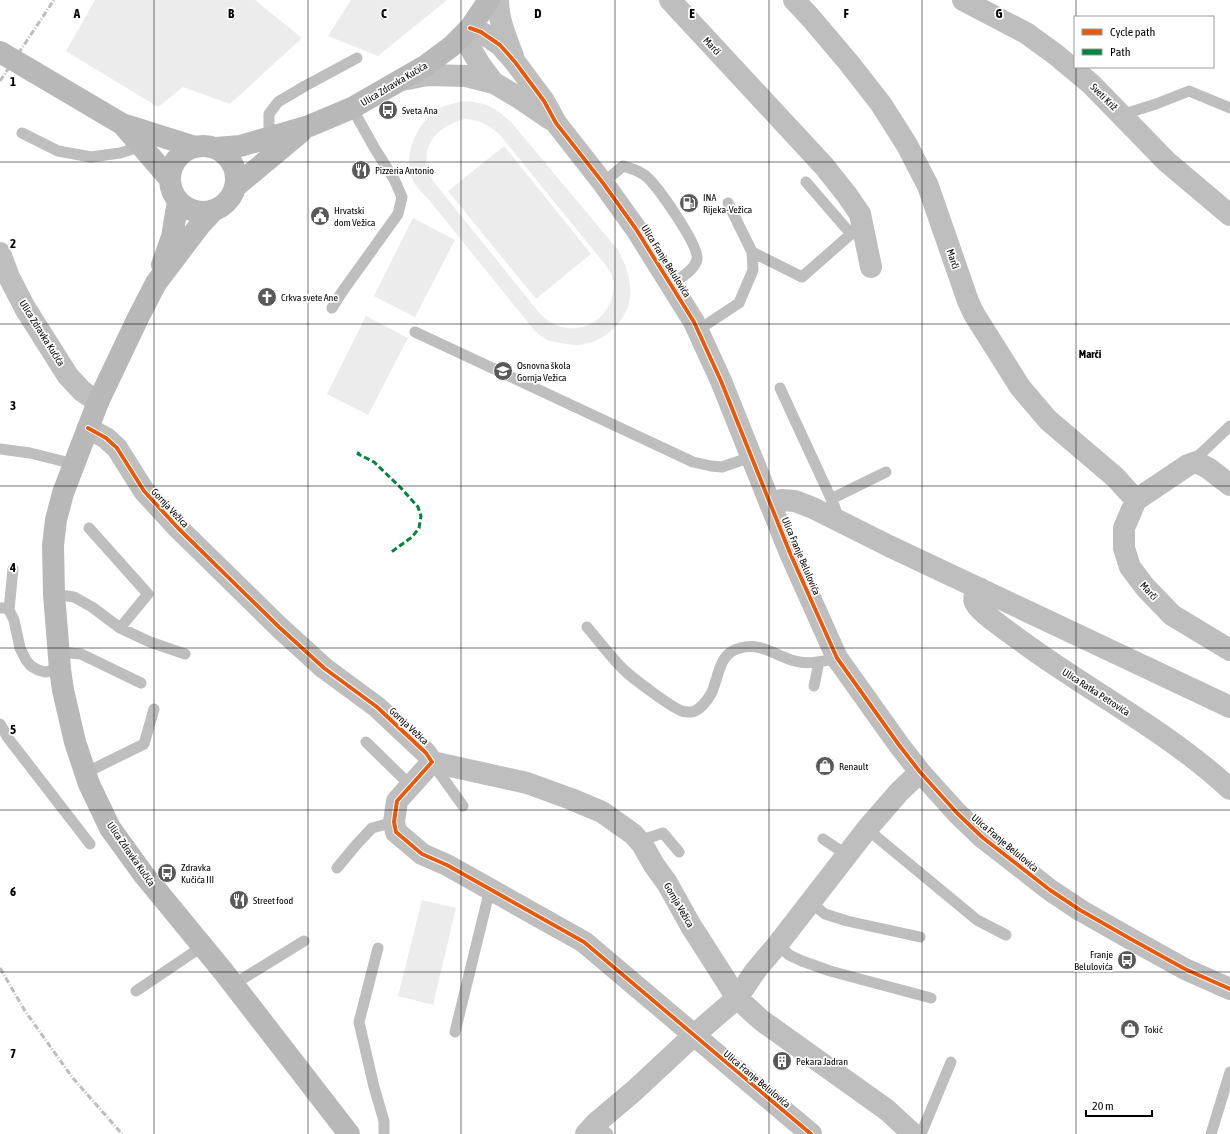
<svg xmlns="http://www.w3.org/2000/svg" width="1230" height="1134" viewBox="0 0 1230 1134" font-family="'Asap Condensed',sans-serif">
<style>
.green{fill:#ececec;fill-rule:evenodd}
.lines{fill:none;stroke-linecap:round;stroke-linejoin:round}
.lane{stroke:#bebebe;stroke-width:11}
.street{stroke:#bebebe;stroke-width:22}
.secondary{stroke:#b8b8b8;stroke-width:22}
.rail{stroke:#bebebe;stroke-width:3;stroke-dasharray:6 2 1 2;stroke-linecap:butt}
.secondary-bridge{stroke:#b8b8b8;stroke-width:22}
.quiet{stroke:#00873e;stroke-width:3;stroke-dasharray:6 3;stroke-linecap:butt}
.cycleway-casing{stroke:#fff;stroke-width:6}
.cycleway{stroke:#e8590c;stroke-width:4}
.grid{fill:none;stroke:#000;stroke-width:1;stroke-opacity:0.55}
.labels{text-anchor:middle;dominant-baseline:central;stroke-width:3.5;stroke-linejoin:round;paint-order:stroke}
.street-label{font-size:10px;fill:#000;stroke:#fff}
.poi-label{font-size:10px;fill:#000;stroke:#fff;text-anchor:start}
.neighbourhood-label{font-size:11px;font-weight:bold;fill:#000;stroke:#fff}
.grid-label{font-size:13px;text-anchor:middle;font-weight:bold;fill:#000;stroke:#fff;stroke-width:3.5;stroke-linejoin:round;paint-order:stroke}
</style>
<rect width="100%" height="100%" fill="#fff"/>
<path class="green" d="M 95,0 L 255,0 L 302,38 L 230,104 L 183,87 L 158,107 L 66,51 Z
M 351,0 L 447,0 L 378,56 L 328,36 Z
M 467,101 C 490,104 495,108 511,122 L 618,250 C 627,267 633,284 629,303 C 624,324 600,345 577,345 C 573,345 567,344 562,343 C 558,342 551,342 547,340 C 543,338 539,334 535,331 L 429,200 C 423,193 415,187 412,178 C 402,153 419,120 440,108 C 448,104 458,102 467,101 ZM 465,119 C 480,120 489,125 500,135 L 604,263 C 607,267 610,271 612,276 C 621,312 583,342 550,322 C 547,320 544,317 541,315 L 433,181 C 431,176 428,171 427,166 C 423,140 442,125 465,119 Z
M 504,146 L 591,254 L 536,299 L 448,191 Z
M 413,218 L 455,240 L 415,317 L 374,296 Z
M 366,316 L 408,338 L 368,415 L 327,394 Z
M 422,900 L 456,908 L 433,1005 L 398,996 Z"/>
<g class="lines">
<path class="lane" d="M 1121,115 L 1156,104 L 1189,91 L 1230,108
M 22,133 L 58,151 L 91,157 L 120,153 L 142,146
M 269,138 L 269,114 L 278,102 L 305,86 L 357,58
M 603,183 L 623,166 C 632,169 641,171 648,178 C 659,189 699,245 697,259 C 695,270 680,278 671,285
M 728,203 L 752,252 L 802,277 L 851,234 L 806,182
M 332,308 L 342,292 L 398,214 L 402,197 L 394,179 L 375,149 L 352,108
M 698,330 L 739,303 L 753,270 L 752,252
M 415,332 L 693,462 L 711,466 L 722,467 L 751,457
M 780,388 L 834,505 L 839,521
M 0,449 L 30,453 L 74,464
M 1191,463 L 1230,426
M 831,499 L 886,472
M 89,528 L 148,594 L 120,628
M 54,594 L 74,597 L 92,607 L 120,628 L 150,642 L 185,654
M 0,608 L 4,608 L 9,610 L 14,620 L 20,648 L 26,660 L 31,666 L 38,670 L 45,672 L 60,669
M 9,610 L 13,569
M 587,627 C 599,641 610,656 623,669 C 631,677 672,708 682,711 C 684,712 689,712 691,712 C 699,711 707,701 711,694 C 719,678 718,653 740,648 C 762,642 775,656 795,661 C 809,665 823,661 837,658
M 59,652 L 81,654 L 141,683
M 814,686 L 819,662
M 0,724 L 8,738 L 90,844
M 366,742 L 411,786
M 433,764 L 463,806
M 85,773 L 144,744 L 154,709
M 867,829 L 977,920 L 1006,935
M 823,839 L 847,855
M 639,841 L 663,833 L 679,852
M 337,868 L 356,845 L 372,828 L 394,822
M 810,902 L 825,914 L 847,921 L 920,937
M 778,944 L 789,955 L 802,961 L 830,971 L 931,998
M 378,948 L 359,1022 L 374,1087 L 384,1121 L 384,1134
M 234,984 L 304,941
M 136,991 L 203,946
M 455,1032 L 490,889
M 596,1123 L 608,1134
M 921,1134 L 951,1062
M 1211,1134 L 1230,1072"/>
<path class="street" d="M 498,0 C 498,19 506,38 513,56
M 670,0 L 824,166 L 847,195 L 860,214 L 871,267
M 794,0 L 810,17 L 849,63 L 881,104 L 907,145 L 928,186 L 968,301 L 974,314 L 1020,387 L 1048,420 L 1115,477 L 1136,500 L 1188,465 L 1196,462 L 1208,468 L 1230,485
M 963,0 L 1026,33 L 1055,54 L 1091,84 L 1167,162 L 1230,215
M 470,28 L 481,32 L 500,45 L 515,62 L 544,101 L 556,123 L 603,183 L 636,229 L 671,285 L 694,322 L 721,381 L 790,553 L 837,658 L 899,745 L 920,772 L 957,813 L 982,837 L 1050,890 L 1080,910 L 1129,938 L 1185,969 L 1230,989
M 465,34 C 471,53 482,68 494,83
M 402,80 L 428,75 L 466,76 L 494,83 L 516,96 L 550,119
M 0,253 L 9,277 L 25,308 L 68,376 L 82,391 L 98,402
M 88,428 L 106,438 L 117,448 L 144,491 L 178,528 L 279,627 L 324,668 L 377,707 L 426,753 L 432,762 L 397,801 L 394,822 L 396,832 L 422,854 L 447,865 L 584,942 L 811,1134
M 1136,500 L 1124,528 L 1124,548 L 1130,567 L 1145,587 L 1172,615 L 1230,650
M 770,504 L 781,500 L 795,501 L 813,508 L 889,546 L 1230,707
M 979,588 C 976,593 972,598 976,604 C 980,611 988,616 994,621 C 1007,631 1021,641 1035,651 C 1100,697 1172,735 1230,789
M 432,762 L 491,775 L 527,783 L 571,799 L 602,812 L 633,834 L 642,844 L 654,865 L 667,883 L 691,926 L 737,998 L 761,1020 L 887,1110 L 913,1134
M 586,1134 L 596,1123 L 634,1091 L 693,1036 L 737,998 L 756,970 L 778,944 L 867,829 L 899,792 L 920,772"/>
<path class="secondary" d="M 34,72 L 122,124 L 195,147
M 123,125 L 169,178
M170 179a33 33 0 1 1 66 0a33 33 0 1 1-66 0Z
M 216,148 L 240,146 L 309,126 L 352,108 L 425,66 L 452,46 L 470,28 L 489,0
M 235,187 L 301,132
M 214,210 L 200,225 L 156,283 L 138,318 L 98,402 L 63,493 L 56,520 L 53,545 L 54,594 L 60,669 L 63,690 L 75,742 L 89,784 L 110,828 L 144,875 L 223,971 L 349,1134
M 162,265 L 172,237 L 178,201"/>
<path class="rail" d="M 0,81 L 54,0
M 0,968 L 25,1011 L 72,1077 L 122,1134"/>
<path class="secondary-bridge" d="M 0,52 L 34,72"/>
<path class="quiet" d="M 359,452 L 358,454 L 374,462 L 401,488 L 418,507 L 421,516 L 419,528 L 412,537 L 390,553"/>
<g class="cycleway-casing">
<path id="cycleway" d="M 470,28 L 481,32 L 500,45 L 515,62 L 544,101 L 556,123 L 603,183 L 636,229 L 671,285 L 694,322 L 721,381 L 790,553 L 837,658 L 899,745 L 920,772 L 957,813 L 982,837 L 1050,890 L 1080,910 L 1129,938 L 1185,969 L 1230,989
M 88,428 L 106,438 L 117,448 L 144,491 L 178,528 L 279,627 L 324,668 L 377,707 L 426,753 L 432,762 L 397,801 L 394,822 L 396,832 L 422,854 L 447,865 L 584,942 L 811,1134"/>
</g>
<use href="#cycleway" class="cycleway"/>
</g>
<path class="grid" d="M 154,0 L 154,1134M 308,0 L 308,1134M 461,0 L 461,1134M 615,0 L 615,1134M 769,0 L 769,1134M 922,0 L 922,1134M 1076,0 L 1076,17M 1076,67 L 1076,1134M 0,162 L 1230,162M 0,324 L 1230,324M 0,486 L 1230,486M 0,648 L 1230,648M 0,810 L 1230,810M 0,972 L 1230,972"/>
<defs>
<g id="bus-disc" transform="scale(1)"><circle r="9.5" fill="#595959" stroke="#fff"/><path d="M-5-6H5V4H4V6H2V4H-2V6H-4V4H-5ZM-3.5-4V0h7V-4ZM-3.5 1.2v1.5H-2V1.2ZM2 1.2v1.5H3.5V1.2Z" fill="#fff"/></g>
<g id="restaurant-disc" transform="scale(1)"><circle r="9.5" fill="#595959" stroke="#fff"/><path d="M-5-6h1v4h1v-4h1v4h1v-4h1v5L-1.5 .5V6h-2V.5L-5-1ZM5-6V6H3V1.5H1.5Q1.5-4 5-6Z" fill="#fff"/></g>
<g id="fuel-disc" transform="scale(1)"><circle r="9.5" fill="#595959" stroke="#fff"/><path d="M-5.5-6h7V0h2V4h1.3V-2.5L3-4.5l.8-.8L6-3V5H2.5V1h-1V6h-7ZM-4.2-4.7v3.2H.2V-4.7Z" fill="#fff"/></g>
<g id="civic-disc" transform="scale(1)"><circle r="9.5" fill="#595959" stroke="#fff"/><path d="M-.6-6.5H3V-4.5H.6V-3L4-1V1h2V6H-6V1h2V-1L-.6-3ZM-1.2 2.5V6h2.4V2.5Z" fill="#fff"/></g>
<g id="church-disc" transform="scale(1)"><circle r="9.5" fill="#595959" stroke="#fff"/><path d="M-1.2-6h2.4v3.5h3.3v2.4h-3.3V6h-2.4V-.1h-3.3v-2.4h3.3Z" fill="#fff"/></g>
<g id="school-disc" transform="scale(1)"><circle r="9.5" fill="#595959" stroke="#fff"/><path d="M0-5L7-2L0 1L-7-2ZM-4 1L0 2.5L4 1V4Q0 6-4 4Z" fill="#fff"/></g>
<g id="shop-disc" transform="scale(1)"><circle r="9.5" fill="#595959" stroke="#fff"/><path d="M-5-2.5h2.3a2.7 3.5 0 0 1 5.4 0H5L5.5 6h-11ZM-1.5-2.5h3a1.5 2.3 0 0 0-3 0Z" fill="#fff"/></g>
<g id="building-disc" transform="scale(1)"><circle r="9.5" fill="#595959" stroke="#fff"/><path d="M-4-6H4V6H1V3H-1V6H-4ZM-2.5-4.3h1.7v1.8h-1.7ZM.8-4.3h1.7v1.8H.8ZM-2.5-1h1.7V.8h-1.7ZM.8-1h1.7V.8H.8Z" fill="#fff"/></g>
</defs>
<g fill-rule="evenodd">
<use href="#bus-disc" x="388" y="110"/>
<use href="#restaurant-disc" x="361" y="170"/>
<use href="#fuel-disc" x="689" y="203"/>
<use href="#civic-disc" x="320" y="216"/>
<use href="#church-disc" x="267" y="297"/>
<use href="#school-disc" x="503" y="371"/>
<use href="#shop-disc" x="825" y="766"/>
<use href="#bus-disc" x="167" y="873"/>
<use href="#restaurant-disc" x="239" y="900"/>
<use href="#bus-disc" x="1127" y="960"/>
<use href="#shop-disc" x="1130" y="1029"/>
<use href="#building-disc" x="782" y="1061"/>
</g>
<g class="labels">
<g class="street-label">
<text transform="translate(712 46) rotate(47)">Marči</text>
<text transform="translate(394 84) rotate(-31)">Ulica Zdravka Kučića</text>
<text transform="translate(1104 97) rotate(45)">Sveti Križ</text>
<text transform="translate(953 259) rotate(71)">Marči</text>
<text transform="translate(666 261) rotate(58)">Ulica Franje Belulovića</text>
<text transform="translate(42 333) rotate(58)">Ulica Zdravka Kučića</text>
<text transform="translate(170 508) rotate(47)">Gornja Vežica</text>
<text transform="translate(801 556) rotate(67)">Ulica Franje Belulovića</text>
<text transform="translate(1149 591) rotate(48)">Marči</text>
<text transform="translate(1096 692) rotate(33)">Ulica Ratka Petrovića</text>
<text transform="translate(409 726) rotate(43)">Gornja Vežica</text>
<text transform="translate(1005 843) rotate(40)">Ulica Franje Belulovića</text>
<text transform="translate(131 854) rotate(55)">Ulica Zdravka Kučića</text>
<text transform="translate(679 905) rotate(60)">Gornja Vežica</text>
<text transform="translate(757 1079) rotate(40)">Ulica Franje Belulovića</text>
</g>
<g class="poi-label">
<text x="402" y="110">Sveta Ana</text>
<text x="375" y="170">Pizzeria Antonio</text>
<text x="703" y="197">INA<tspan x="703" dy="12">Rijeka-Vežica</tspan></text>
<text x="334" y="210">Hrvatski<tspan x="334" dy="12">dom Vežica</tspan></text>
<text x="281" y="297">Crkva svete Ane</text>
<text x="517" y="365">Osnovna škola<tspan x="517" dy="12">Gornja Vežica</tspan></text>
<text x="839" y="766">Renault</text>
<text x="181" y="867">Zdravka<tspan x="181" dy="12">Kučića III</tspan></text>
<text x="253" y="900">Street food</text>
<text x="1113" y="954" text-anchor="end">Franje<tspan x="1113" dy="12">Belulovića</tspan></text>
<text x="1144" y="1029">Tokić</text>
<text x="796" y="1061">Pekara Jadran</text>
</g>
<g class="neighbourhood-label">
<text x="1090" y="354">Marči</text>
</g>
</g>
<g class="grid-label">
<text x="77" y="18">A</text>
<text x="231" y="18">B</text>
<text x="384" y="18">C</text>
<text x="538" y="18">D</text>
<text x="692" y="18">E</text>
<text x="846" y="18">F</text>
<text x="999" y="18">G</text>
<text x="13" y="86">1</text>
<text x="13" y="248">2</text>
<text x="13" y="410">3</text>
<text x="13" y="572">4</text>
<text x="13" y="734">5</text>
<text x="13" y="896">6</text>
<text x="13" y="1058">7</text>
</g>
<rect x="1074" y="16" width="140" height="52" fill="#ffffff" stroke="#999999"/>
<rect x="1082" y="29" width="20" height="6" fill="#e8590c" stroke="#999999"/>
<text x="1110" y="36" font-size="12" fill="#000000">Cycle path</text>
<rect x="1082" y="49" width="20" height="6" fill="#00873e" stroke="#999999"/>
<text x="1110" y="56" font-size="12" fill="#000000">Path</text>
<path d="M1086 1110v6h66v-6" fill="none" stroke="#000000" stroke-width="2"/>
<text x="1092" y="1110" font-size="12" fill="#000000" stroke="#ffffff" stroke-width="3" paint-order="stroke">20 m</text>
</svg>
